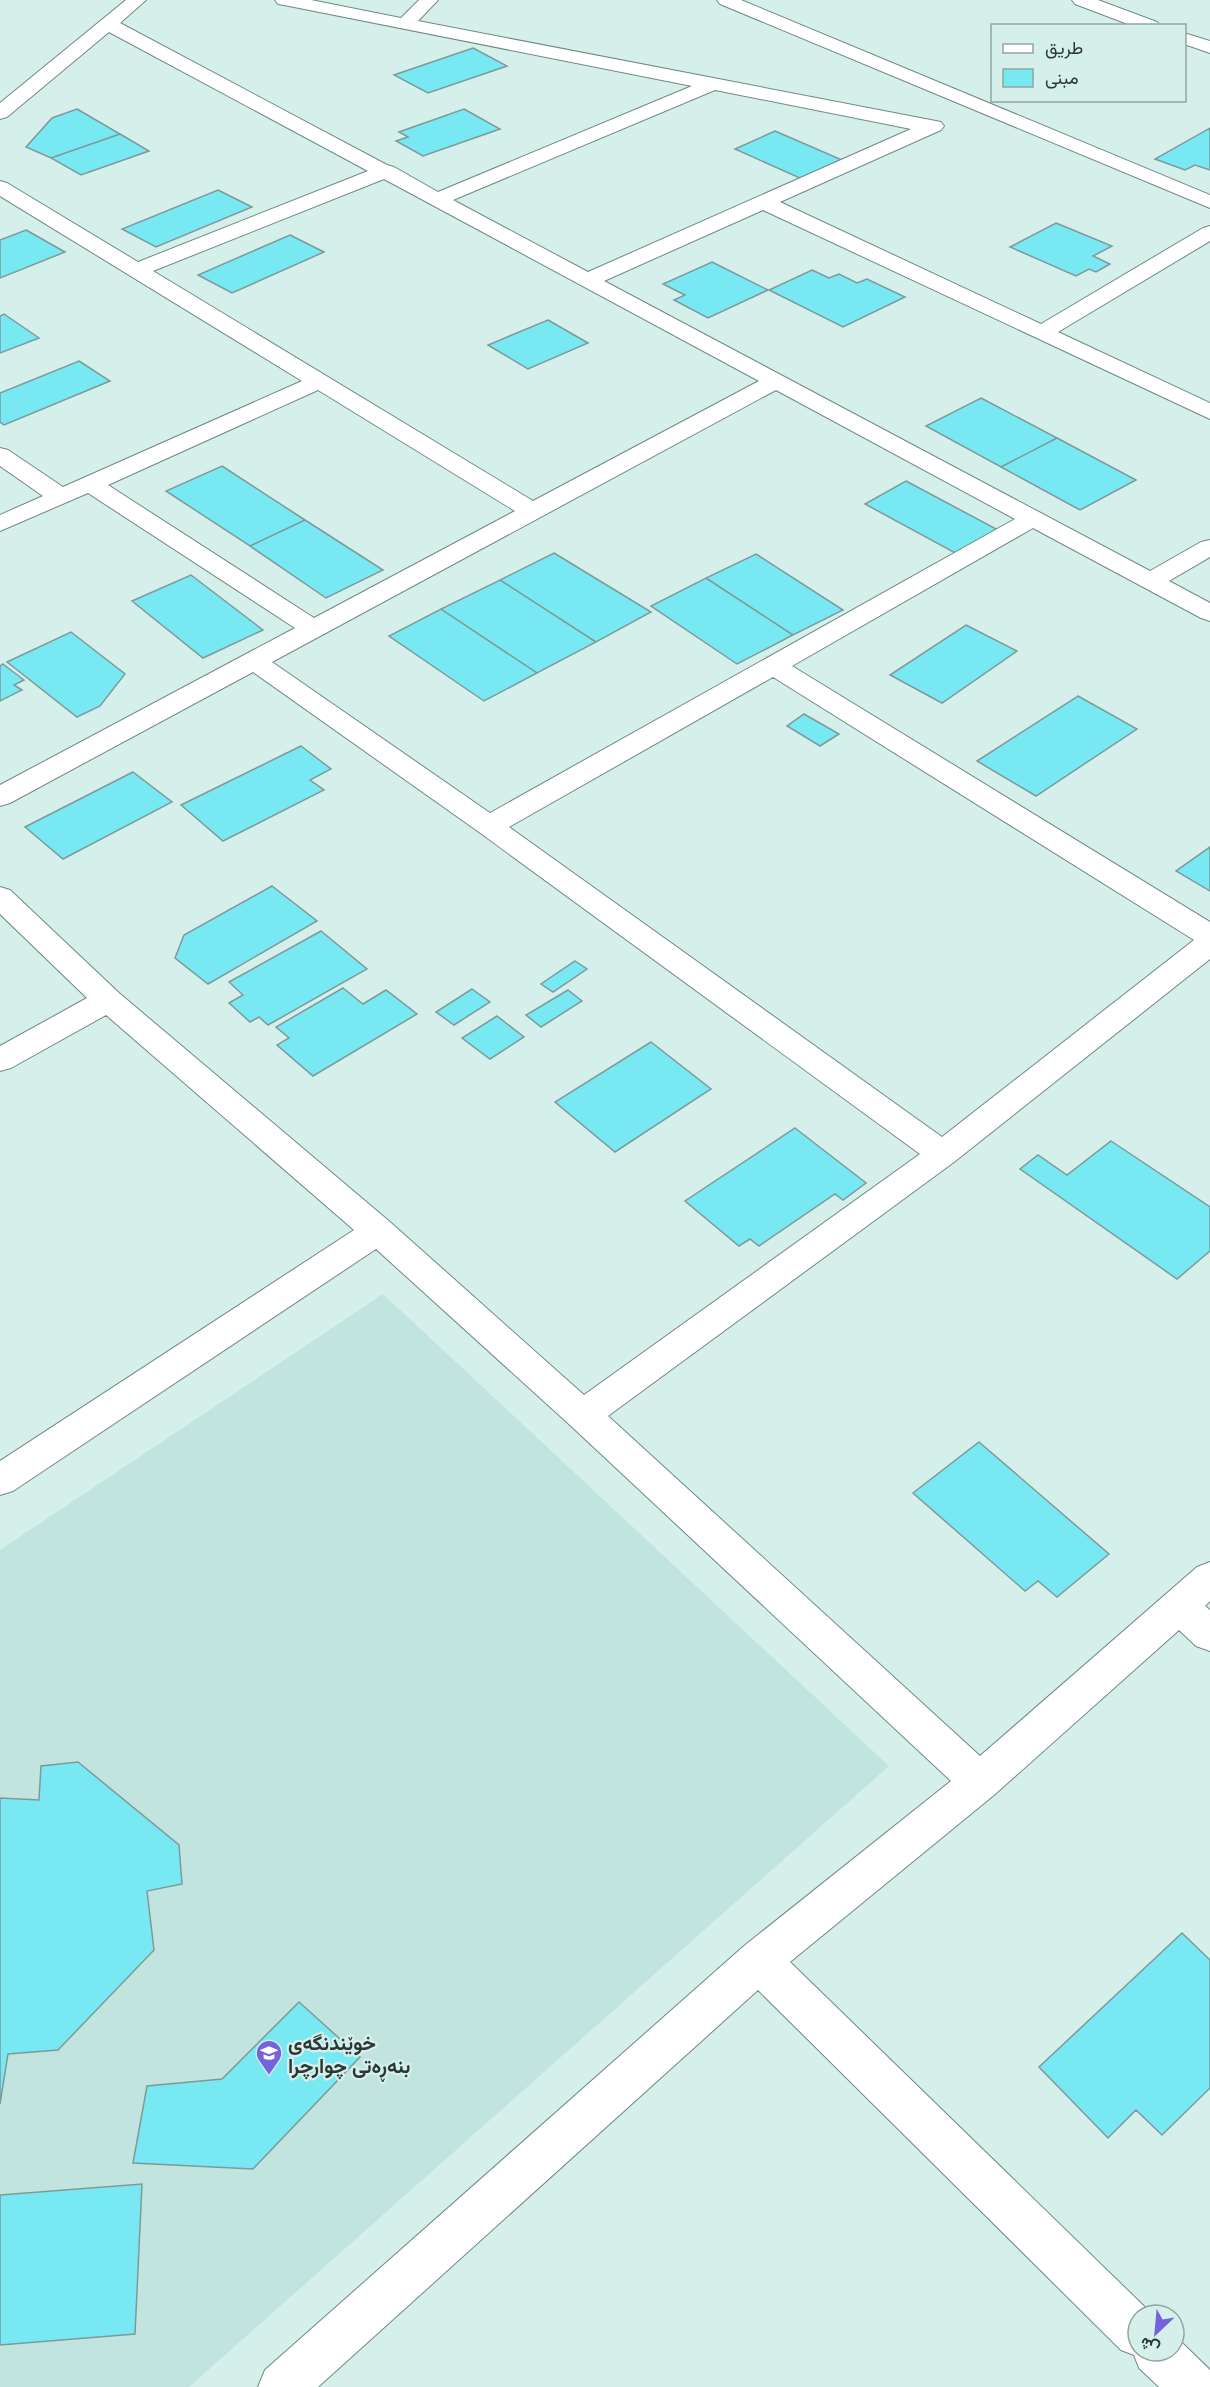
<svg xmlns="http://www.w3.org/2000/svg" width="1210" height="2387" viewBox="0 0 1210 2387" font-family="'Noto Sans',Vazirmatn,sans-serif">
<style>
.built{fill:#c1e5de}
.building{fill:#78e9f2;stroke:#7f999b;stroke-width:1.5}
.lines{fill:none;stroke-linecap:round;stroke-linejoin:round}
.minor-casing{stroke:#708984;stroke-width:2}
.minor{fill:#fff;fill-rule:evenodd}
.labels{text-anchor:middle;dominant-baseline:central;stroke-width:4.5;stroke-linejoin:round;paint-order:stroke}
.near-poi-label{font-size:20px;font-weight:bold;fill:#2c3634;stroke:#d5f0ea;text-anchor:start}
</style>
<rect width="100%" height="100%" fill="#d5f0ea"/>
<path class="built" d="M 383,1294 L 889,1766 L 189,2387 L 0,2387 L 0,1550 Z"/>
<path class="building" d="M 473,48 L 507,66 L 428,93 L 394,75 Z
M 77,109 L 120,134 L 51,158 L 26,147 L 52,118 Z
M 464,109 L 500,129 L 423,156 L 396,141 L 408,137 L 399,132 Z
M 1210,128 L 1210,170 L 1195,165 L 1185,170 L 1155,159 Z
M 775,131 L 842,160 L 802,179 L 735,149 Z
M 120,134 L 149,151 L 81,175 L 51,158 Z
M 218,190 L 252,207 L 156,247 L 122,229 Z
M 1056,223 L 1112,246 L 1093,256 L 1110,264 L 1096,272 L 1089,269 L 1076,276 L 1010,247 Z
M 26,230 L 65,252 L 0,278 L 0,240 Z
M 290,235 L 324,252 L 232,293 L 198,275 Z
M 712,262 L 768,290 L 708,318 L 674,300 L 685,295 L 663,284 Z
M 812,270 L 829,278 L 839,274 L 857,283 L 867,279 L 905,297 L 843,327 L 769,290 Z
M 4,314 L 39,338 L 0,353 L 0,316 Z
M 548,320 L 588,343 L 528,369 L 488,345 Z
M 79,361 L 110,381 L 4,425 L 0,422 L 0,393 Z
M 981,398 L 1057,438 L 1001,467 L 926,426 Z
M 1057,438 L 1136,480 L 1080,510 L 1001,467 Z
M 222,466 L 305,520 L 250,546 L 166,491 Z
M 906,481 L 998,530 L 957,554 L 865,504 Z
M 305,520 L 383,570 L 326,598 L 250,546 Z
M 554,553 L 651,612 L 596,642 L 500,580 Z
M 756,554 L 843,610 L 793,635 L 706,578 Z
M 191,575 L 263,630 L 203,658 L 132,601 Z
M 706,578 L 793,635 L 737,664 L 651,606 Z
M 500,580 L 596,642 L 537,673 L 441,609 Z
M 441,609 L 537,673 L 484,701 L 389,636 Z
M 966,625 L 1017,651 L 942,703 L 890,675 Z
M 71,632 L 125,674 L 100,706 L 77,717 L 7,662 Z
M 3,664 L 24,680 L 14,685 L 22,690 L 0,701 L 0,666 Z
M 1078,696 L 1137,729 L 1036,796 L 977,761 Z
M 804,714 L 839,734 L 820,746 L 787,726 Z
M 301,746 L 331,769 L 310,780 L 324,790 L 223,841 L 181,805 Z
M 133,772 L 172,802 L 63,859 L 25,827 Z
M 1210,847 L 1210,891 L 1176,871 Z
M 272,886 L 317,921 L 208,984 L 175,958 L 184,935 Z
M 321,931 L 367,969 L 268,1025 L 259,1017 L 250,1022 L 229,1003 L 243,995 L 229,982 Z
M 575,961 L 587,969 L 553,992 L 541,984 Z
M 343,988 L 363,1004 L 386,990 L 417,1014 L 313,1076 L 277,1045 L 289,1038 L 276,1027 Z
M 472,989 L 490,1002 L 454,1025 L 436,1012 Z
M 568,990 L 582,1001 L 541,1027 L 526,1015 Z
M 497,1016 L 524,1037 L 490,1059 L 462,1038 Z
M 651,1042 L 711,1089 L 615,1152 L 555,1102 Z
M 795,1128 L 866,1183 L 843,1200 L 835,1194 L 759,1246 L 750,1239 L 739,1246 L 685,1201 Z
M 1111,1141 L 1210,1207 L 1210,1251 L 1177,1279 L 1020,1169 L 1038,1155 L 1067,1175 Z
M 979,1442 L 1109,1554 L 1057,1597 L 1038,1581 L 1025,1591 L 913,1493 Z
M 78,1762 L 179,1845 L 182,1884 L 147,1891 L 154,1950 L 58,2050 L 8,2054 L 0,2104 L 0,1798 L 39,1800 L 41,1766 Z
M 1182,1933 L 1210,1960 L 1210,2088 L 1162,2135 L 1136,2110 L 1108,2138 L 1039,2067 Z
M 299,2002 L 360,2057 L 253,2169 L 133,2163 L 147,2086 L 222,2079 Z
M 142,2184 L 135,2334 L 0,2345 L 0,2195 Z"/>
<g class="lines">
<g class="minor-casing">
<path id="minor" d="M 126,0 L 146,0 L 120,23 L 387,165 L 394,167 L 438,192 L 692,86 L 284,5 L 278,4 L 275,0 L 311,0 L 401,18 L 419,0 L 438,0 L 418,21 L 941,122 L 944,126 L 941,130 L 780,202 L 1041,324 L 1203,228 L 1210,226 L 1210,241 L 1058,332 L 1210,403 L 1210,419 L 763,210 L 604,281 L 1150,571 L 1201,542 L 1210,540 L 1210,557 L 1169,581 L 1210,603 L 1210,621 L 1201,618 L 1033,528 L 792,666 L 1210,922 L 1210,959 L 954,1162 L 608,1416 L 980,1756 L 1197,1567 L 1210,1562 L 1210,1601 L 1205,1606 L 1210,1610 L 1210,1651 L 1196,1646 L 1179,1630 L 994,1795 L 790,1962 L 1153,2315 L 1138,2315 L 1138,2351 L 1174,2351 L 1174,2335 L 1210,2370 L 1210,2387 L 1159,2387 L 1139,2368 L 1134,2355 L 1121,2350 L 758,1990 L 318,2387 L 258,2387 L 265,2370 L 744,1946 L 951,1781 L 570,1425 L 376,1249 L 13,1491 L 0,1495 L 0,1461 L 354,1230 L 106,1015 L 11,1068 L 0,1071 L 0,1046 L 87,998 L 0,914 L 0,887 L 10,890 L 119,993 L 390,1222 L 584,1395 L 920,1154 L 479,832 L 253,672 L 10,803 L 0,806 L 0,785 L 295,628 L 88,493 L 0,531 L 0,515 L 43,496 L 0,466 L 0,448 L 8,450 L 63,487 L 302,381 L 0,196 L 0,181 L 7,183 L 138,262 L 368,171 L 109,32 L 7,117 L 0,119 L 0,103 ZM 715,90 L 911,129 L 588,272 L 453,200 ZM 384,179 L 759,381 L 533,501 L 153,271 ZM 318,390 L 515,511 L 314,618 L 108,485 ZM 776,390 L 1015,519 L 490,813 L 272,662 ZM 773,677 L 1194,940 L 942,1137 L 509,827 Z
M 717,0 L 741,0 L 1210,195 L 1210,208 L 720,4 Z
M 1072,0 L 1098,0 L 1157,22 L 1160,26 L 1133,26 L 1075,4 Z
M 1184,33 L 1210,41 L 1210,53 L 1184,44 Z"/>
</g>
<use href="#minor" class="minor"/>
</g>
<defs>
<g id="school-pin" transform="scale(1.35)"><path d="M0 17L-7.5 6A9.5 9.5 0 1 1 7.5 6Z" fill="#7463dd" stroke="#d5f0ea"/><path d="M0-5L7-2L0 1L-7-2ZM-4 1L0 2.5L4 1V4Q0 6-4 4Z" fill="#fff"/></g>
</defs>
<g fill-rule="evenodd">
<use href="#school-pin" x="269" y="2053"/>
</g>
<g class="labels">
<g class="near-poi-label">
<text x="288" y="2042">خوێندنگەی<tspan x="288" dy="23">بنەڕەتی چوارچرا</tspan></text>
</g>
</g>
<rect x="991" y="24" width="195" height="78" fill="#d5f0ea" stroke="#91a6a1" stroke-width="1.5"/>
<rect x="1003" y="44" width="30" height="9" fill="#ffffff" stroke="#91a6a1" stroke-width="1.5"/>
<text x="1045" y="54" font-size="18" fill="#2c3634">طريق</text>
<rect x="1003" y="69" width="30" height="18" fill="#78e9f2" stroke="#91a6a1" stroke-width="1.5"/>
<text x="1045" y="84" font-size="18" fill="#2c3634">مبنى</text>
<g transform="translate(1156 2333) rotate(206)"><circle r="28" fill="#d5f0ea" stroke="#91a6a1" stroke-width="1.5"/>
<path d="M0-4.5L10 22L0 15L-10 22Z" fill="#7463dd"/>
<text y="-9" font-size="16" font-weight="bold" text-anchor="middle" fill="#2c3634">ش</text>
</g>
</svg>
